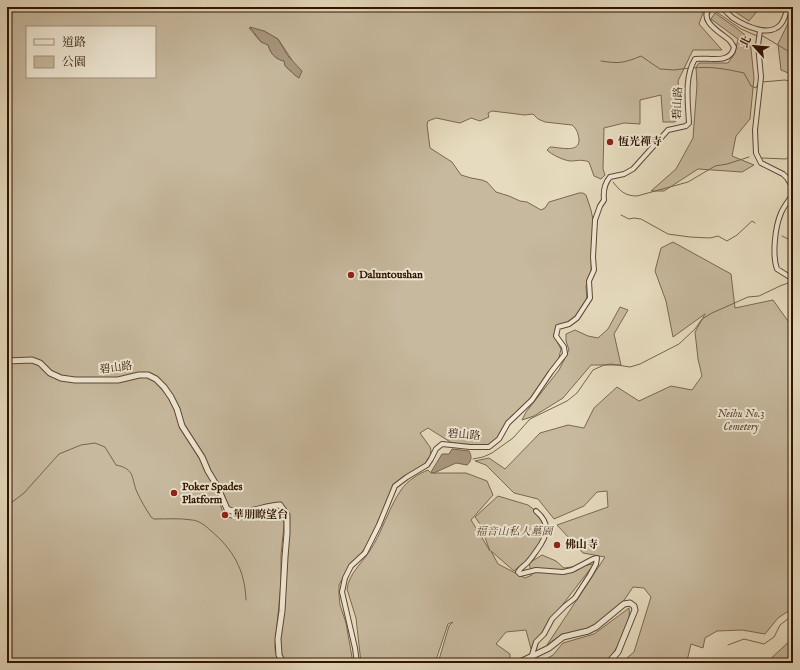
<svg xmlns="http://www.w3.org/2000/svg" width="800" height="670" viewBox="0 0 800 670" font-family="'IM FELL English','Noto Serif TC',serif">
<style>
.green{fill:#c7b99e;stroke:#7c6650;fill-rule:evenodd}
.water{fill:#a8977e;stroke:#78634c}
.lines{fill:none;stroke-linecap:round;stroke-linejoin:round}
.stream{stroke:#78634c;stroke-width:1}
.minor-casing{stroke:#5e4630;stroke-width:6}
.tertiary-casing{stroke:#5e4630;stroke-width:7}
.minor{stroke:#efe8d5;stroke-width:4}
.tertiary{stroke:#efe8d5;stroke-width:5}
.poi-dot{fill:#8f2418;stroke:#efe8d5;stroke-width:1.5}
.labels{text-anchor:middle;dominant-baseline:central;stroke-width:4;stroke-linejoin:round;paint-order:stroke}
.street-label{font-size:11px;fill:#301401;stroke:#efe8d5}
.poi-label{font-size:11px;font-weight:bold;fill:#301401;stroke:#efe8d5;text-anchor:start}
.park-label{font-size:11px;font-style:italic;fill:#5d4630;stroke:#efe8d5}
</style>
<rect width="100%" height="100%" fill="#e6dbbe"/>
<filter id="stains"><feTurbulence type="fractalNoise" baseFrequency=".005" numOctaves="4"/><feColorMatrix values="0 0 0 0 .2 0 0 0 0 .09 0 0 0 0 .02 0 0 0 .5 -.17"/></filter>
<radialGradient id="worn" r=".72"><stop offset=".6" stop-color="#630" stop-opacity="0"/><stop offset="1" stop-color="#630" stop-opacity=".3"/></radialGradient>
<path class="green" d="M 7,7 L 705,7 L 699,24 L 722,50 L 693,50 L 678,81 L 681,113 L 675,122 L 663,122 L 661,95 L 640,100 L 640,124 L 624,123 L 604,128 L 603,169 L 605,175 L 601,179 L 594,176 L 589,162 C 582,159 577,161 570,161 C 563,160 552,155 547,150 L 550,147 C 559,147 580,154 579,139 C 578,133 577,129 572,125 L 545,122 L 538,119 L 533,114 L 525,115 L 492,111 L 488,113 L 489,117 L 480,121 L 471,118 L 460,123 L 436,118 L 428,121 L 427,125 L 430,148 L 452,162 L 461,175 L 471,178 L 482,180 L 487,182 L 496,192 L 509,196 L 520,201 L 527,202 L 541,210 L 545,208 L 549,202 L 579,193 L 583,193 L 586,195 L 591,210 L 595,229 L 592,249 L 591,271 L 586,286 L 587,300 L 574,319 L 569,322 L 556,326 L 554,336 L 561,349 L 558,362 L 549,372 L 537,391 L 529,401 L 506,423 L 498,438 L 490,444 L 487,446 L 452,443 L 428,428 L 420,433 L 430,447 L 431,450 L 430,456 L 425,464 L 398,482 L 366,546 L 359,557 L 347,570 L 339,585 L 339,595 L 340,605 L 346,623 L 353,663 L 285,663 L 281,652 L 280,644 L 289,517 L 277,503 C 259,505 245,514 228,507 L 185,428 L 179,409 L 155,377 L 77,378 L 62,376 L 50,370 L 44,363 L 7,359 ZM 27,27 L 155,27 L 155,77 L 27,77 ZM 249,28 L 264,31 L 278,39 L 292,60 L 299,78 L 286,67 L 284,61 C 275,59 270,53 268,44 L 261,42 Z
M 728,7 L 783,7 L 782,11 L 779,7 L 759,9 L 749,21 Z
M 715,13 L 735,27 L 750,39 L 754,78 L 750,119 L 736,136 L 732,156 L 754,165 L 742,172 L 698,169 L 664,191 L 651,191 L 676,169 L 693,138 L 697,85 L 696,67 L 699,63 L 728,63 L 735,53 L 738,39 L 711,19 Z
M 793,13 L 793,75 L 781,70 L 778,44 Z
M 673,242 L 731,274 L 735,308 L 773,300 L 793,328 L 793,608 L 778,618 L 765,634 L 742,630 L 717,631 L 705,638 L 703,648 L 691,644 L 687,661 L 692,663 L 621,663 L 634,652 L 651,597 L 644,588 L 633,587 L 621,605 L 586,631 L 562,634 L 547,645 L 605,557 L 583,553 L 557,525 L 608,507 L 607,491 L 597,492 L 584,506 L 554,519 L 538,499 L 514,493 L 486,465 L 475,461 L 489,458 L 505,469 L 540,433 L 568,425 L 584,428 L 594,408 L 617,387 L 639,401 L 671,386 L 692,390 L 702,376 L 698,359 L 695,332 L 705,314 L 673,337 L 666,301 L 655,271 L 661,248 Z
M 620,307 L 628,310 L 614,334 L 621,365 L 591,365 L 563,398 L 534,416 L 522,420 L 526,412 L 559,370 L 569,350 L 566,341 L 566,334 L 575,330 L 588,336 L 598,338 L 608,329 Z
M 30,361 L 38,364 L 46,372 L 86,382 L 142,376 L 152,378 L 170,399 L 215,487 L 222,510 L 226,517 L 232,518 L 270,507 L 278,507 L 283,515 L 284,525 L 281,555 L 281,584 L 275,645 L 275,650 L 281,663 L 7,663 L 7,363 Z
M 428,470 L 431,473 L 466,473 L 487,481 L 493,495 L 471,520 L 490,551 L 480,524 L 475,517 L 498,496 L 528,505 L 544,517 C 549,544 532,555 514,571 L 491,551 L 498,564 L 525,578 L 532,575 L 529,563 L 542,555 L 556,561 L 564,568 L 594,564 L 550,621 L 531,649 L 526,630 L 506,632 L 496,644 L 510,654 L 510,663 L 438,663 L 449,626 L 453,622 L 448,624 L 435,663 L 361,663 L 356,618 L 347,589 C 349,574 361,564 369,552 C 382,533 388,509 401,490 C 407,481 418,474 428,470 Z
M 629,608 C 632,625 616,649 607,663 L 539,663 L 553,655 L 563,643 L 594,634 Z
M 793,638 L 793,663 L 766,663 Z"/>
<path class="water" d="M 250,27 L 264,31 L 278,39 L 288,56 L 302,71 L 299,78 C 293,75 290,69 285,66 L 284,61 C 275,59 271,54 268,45 L 261,42 Z
M 452,449 L 469,451 C 472,456 472,461 467,465 L 456,463 L 434,473 L 431,472 L 442,454 L 449,454 Z"/>
<g class="lines">
<path class="stream" d="M 714,7 L 715,11 L 741,29 L 757,36
M 760,36 L 763,36 L 793,54
M 601,61 C 619,64 624,63 641,56 L 660,69 L 674,70 L 689,68
M 692,68 C 710,66 726,69 744,73 L 751,86 L 756,88 L 759,82
M 762,82 L 785,80 L 789,81 L 793,86
M 762,158 L 786,159 L 793,154
M 613,182 C 620,191 625,196 637,196 L 688,182 L 715,166 L 727,164 L 749,157
M 621,215 L 629,219 L 634,218 L 641,219 L 668,234 L 690,237 L 710,238 L 718,236 L 727,241 L 737,235 L 752,221 L 755,223
M 782,236 L 788,239 L 793,239
M 473,459 L 483,457 L 492,453 L 513,438 L 530,419 L 567,401 L 577,393 L 593,370 L 604,365 L 611,364 L 630,367 L 640,364 L 679,344 L 695,329 L 702,319 L 712,313 L 748,297 L 759,296 L 780,286 L 788,283 L 793,285
M 7,506 L 24,493 L 59,454 L 81,445 L 95,443 L 105,447 L 116,465 C 136,469 131,479 137,492 C 141,501 146,509 151,517 L 154,519 C 166,519 180,518 192,520 C 198,520 206,526 210,530 C 233,549 245,570 246,600
M 728,645 L 744,639 L 764,644 L 774,637 L 780,625 L 793,615"/>
<g class="minor-casing">
<path id="minor" d="M 719,7 C 725,9 728,14 733,18 C 745,26 770,38 781,24 C 785,19 786,13 788,7
M 760,31 L 758,45 L 761,77 L 755,130 L 756,153 L 761,163 L 783,174 L 787,178 L 793,188
M 793,194 C 789,200 784,206 781,213 C 775,227 772,255 777,269 L 793,279
M 532,655 L 536,642 L 544,634 L 552,619 L 565,606 L 575,598 L 590,575 L 596,564 L 597,558 L 593,559 L 572,570 L 563,572 L 536,570 L 520,574 L 518,572 C 521,567 524,566 527,563 C 531,559 534,554 537,550 C 548,535 551,524 536,511
M 357,663 L 355,648 L 342,592 L 345,578 L 351,566 L 365,553 L 379,525 L 395,486 L 407,477 L 427,465 L 431,459 L 436,449 L 442,444 L 470,447 L 489,447 L 499,439 L 508,423 L 532,400 L 551,372 L 565,354 L 564,347 L 556,336 L 558,327 L 569,324 L 577,318 L 590,298 L 589,281 L 594,270 L 593,257 L 595,220 L 600,206 L 604,200 C 603,191 604,184 610,177 L 624,174 L 633,169 L 668,130 L 686,126 L 689,123 C 688,103 684,77 695,59 C 708,57 731,65 734,47 C 732,44 731,41 728,39 C 719,32 697,19 711,7"/>
</g>
<g class="tertiary-casing">
<path id="tertiary" d="M 7,361 L 32,360 L 40,363 L 50,373 L 61,378 L 75,380 L 118,380 L 139,375 L 148,375 L 156,379 L 164,387 L 171,397 L 177,409 L 182,426 L 202,457 L 208,471 L 217,486 L 227,509 C 243,518 263,505 280,505 L 287,515 L 287,533 L 285,557 L 282,611 L 278,639 L 279,655 L 283,663
M 518,663 L 549,648 L 563,637 L 588,631 L 596,627 L 624,604 L 630,603 L 634,606 L 635,610 L 618,652 L 608,663"/>
</g>
<use href="#minor" class="minor"/>
<use href="#tertiary" class="tertiary"/>
</g>
<g class="poi-dot">
<circle cx="610" cy="142" r="4"/>
<circle cx="351" cy="275" r="4"/>
<circle cx="174" cy="493" r="4"/>
<circle cx="225" cy="515" r="4"/>
<circle cx="557" cy="545" r="4"/>
</g>
<g class="labels">
<g class="street-label">
<text transform="translate(678 103) rotate(-87)">碧山路</text>
<text transform="translate(116 368) rotate(-7)">碧山路</text>
<text transform="translate(464 435) rotate(4)">碧山路</text>
</g>
<g class="poi-label">
<text x="618" y="142">恆光禪寺</text>
<text x="359" y="275">Daluntoushan</text>
<text x="182" y="487">Poker Spades<tspan x="182" dy="13">Platform</tspan></text>
<text x="233" y="515">華朋瞭望台</text>
<text x="565" y="545">佛山寺</text>
</g>
<g class="park-label">
<text x="741" y="414">Neihu No.3<tspan x="741" dy="13">Cemetery</tspan></text>
<text x="514" y="532">福音山私人墓園</text>
</g>
</g>
<rect width="800" height="670" fill="none" stroke="#e6dbbe" stroke-width="24"/>
<rect x="8" y="8" width="784" height="654" fill="none" stroke="#301401" stroke-width="2"/>
<rect x="12" y="12" width="776" height="646" fill="none" stroke="#301401"/>
<rect x="26" y="26" width="130" height="52" fill="#efe8d5" stroke="#a39380"/>
<rect x="34" y="39" width="20" height="6" fill="#efe8d5" stroke="#a39380"/>
<text x="62" y="46" font-size="12" fill="#301401">道路</text>
<rect x="34" y="56" width="20" height="12" fill="#c7b99e" stroke="#a39380"/>
<text x="62" y="66" font-size="12" fill="#301401">公園</text>
<g transform="translate(754 46) rotate(297)" stroke="#efe8d5" stroke-width="3" paint-order="stroke">
<path d="M0-3L7 15L0 10L-7 15Z" fill="#301401"/>
<text y="-6" font-size="11" font-weight="bold" text-anchor="middle" fill="#301401">北</text>
</g>
<rect width="100%" height="100%" filter="url(#stains)"/>
<rect width="100%" height="100%" fill="url(#worn)"/>
</svg>
